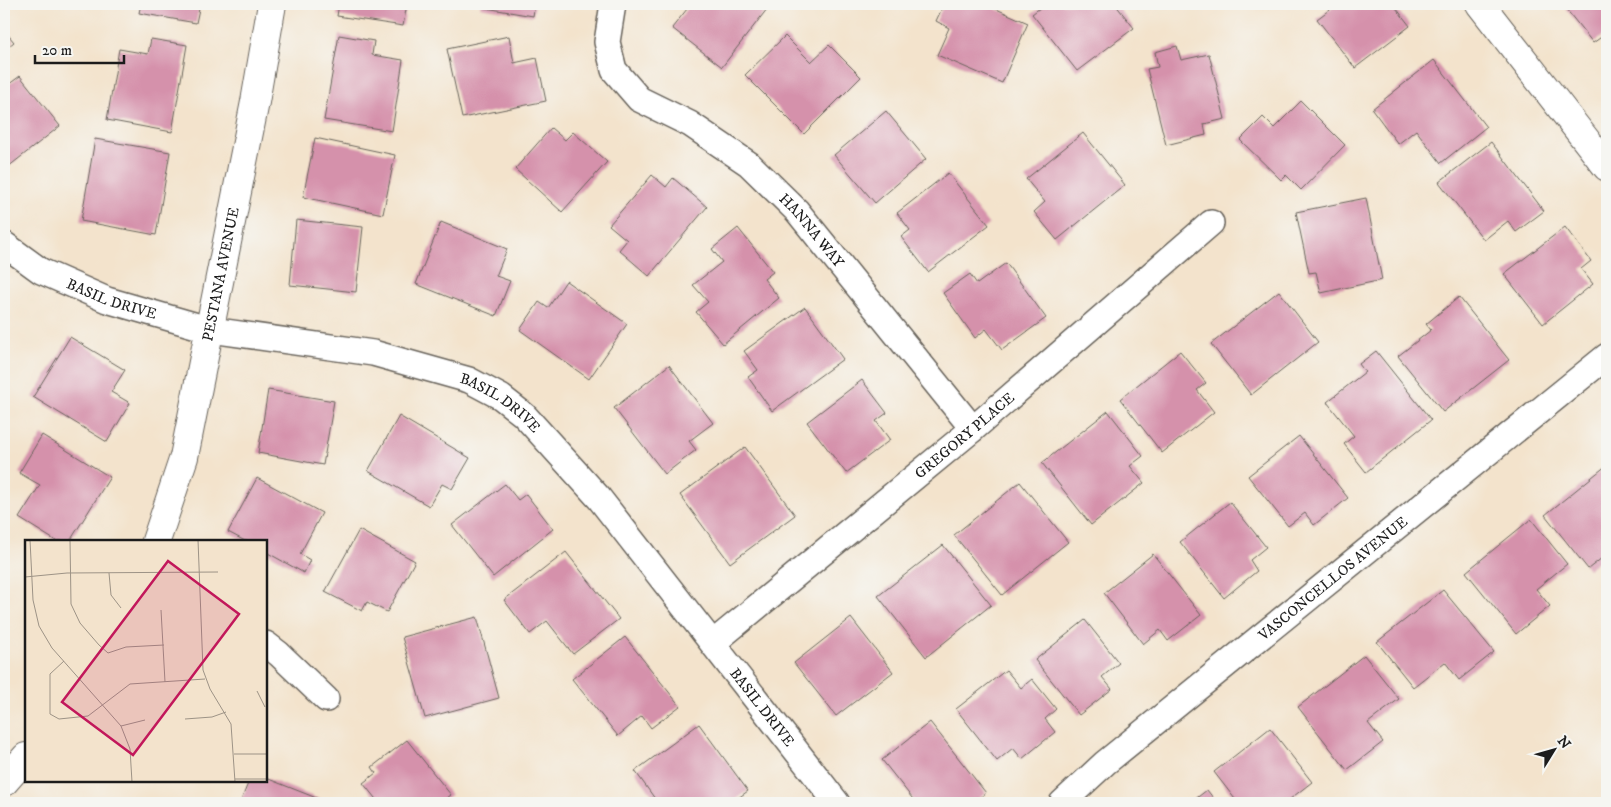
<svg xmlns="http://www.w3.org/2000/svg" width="1611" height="807" viewBox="0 0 1611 807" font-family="'IM FELL DW Pica',serif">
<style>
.building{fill:#d591ab}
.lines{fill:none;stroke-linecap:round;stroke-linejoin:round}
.street-casing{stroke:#67625a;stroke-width:28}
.secondary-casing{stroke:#67625a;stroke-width:30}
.street{stroke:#fff;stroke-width:25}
.secondary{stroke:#fff;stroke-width:28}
.labels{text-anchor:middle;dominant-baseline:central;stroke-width:4;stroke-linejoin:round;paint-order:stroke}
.street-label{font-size:15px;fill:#1c1c1c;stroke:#f6f6f2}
.inset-road{fill:none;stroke:#9d9386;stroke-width:1}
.view{fill:#c2185b;fill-opacity:0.15;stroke:#c2185b;stroke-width:2.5}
.inset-edge{fill:none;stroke:#1c1c1c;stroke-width:2.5}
</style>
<rect width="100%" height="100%" fill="#f6f6f2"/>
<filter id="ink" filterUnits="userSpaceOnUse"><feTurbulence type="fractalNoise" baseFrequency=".02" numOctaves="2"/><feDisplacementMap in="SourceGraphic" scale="10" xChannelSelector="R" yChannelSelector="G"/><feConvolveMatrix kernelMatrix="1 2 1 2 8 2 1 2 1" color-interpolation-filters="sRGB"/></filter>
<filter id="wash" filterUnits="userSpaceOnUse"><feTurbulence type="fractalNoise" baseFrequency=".0096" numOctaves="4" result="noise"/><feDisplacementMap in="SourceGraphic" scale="20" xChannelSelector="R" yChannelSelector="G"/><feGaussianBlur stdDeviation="1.12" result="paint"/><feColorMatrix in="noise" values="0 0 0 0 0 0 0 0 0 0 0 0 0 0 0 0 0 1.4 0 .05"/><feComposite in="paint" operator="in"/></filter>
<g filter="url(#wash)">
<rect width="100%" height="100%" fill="#f3e3cc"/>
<g id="blocks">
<path class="building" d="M 141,4 L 200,4 L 196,23 L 139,13 Z
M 339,4 L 407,4 L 403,26 L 337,16 Z
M 481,4 L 535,4 L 533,16 L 480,7 Z
M 691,4 L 771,4 L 722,67 L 672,28 Z
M 944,4 L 985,4 L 1028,23 L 1002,83 L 937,55 L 949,28 L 936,21 Z
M 1045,4 L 1115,4 L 1134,28 L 1077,71 L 1032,14 Z
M 1337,4 L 1393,4 L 1410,26 L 1355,68 L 1317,19 Z
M 1562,4 L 1607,4 L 1607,33 L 1593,43 Z
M 4,30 L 14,42 L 4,50 Z
M 339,35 L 374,41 L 372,55 L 403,60 L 392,131 L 324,120 Z
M 509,36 L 514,63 L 537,58 L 546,101 L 462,118 L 447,49 Z
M 785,36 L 811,62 L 829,45 L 861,77 L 804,134 L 745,75 Z
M 151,39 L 187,45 L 172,132 L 107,120 L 119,49 L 148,54 Z
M 1177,46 L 1181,60 L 1209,54 L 1225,119 L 1204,124 L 1206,135 L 1166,145 L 1147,69 L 1158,67 L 1155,52 Z
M 1434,60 L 1486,127 L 1441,163 L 1416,130 L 1398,144 L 1372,109 Z
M 20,76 L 60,126 L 8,167 L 4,162 L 4,88 Z
M 1301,101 L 1345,145 L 1301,190 L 1286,175 L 1281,180 L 1240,140 L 1263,117 L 1274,128 Z
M 886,111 L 926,159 L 875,203 L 834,155 Z
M 551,128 L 565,140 L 573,132 L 607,162 L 562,212 L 515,169 Z
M 1083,133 L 1125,185 L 1057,240 L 1034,212 L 1045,202 L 1026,179 Z
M 315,138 L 395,155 L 383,214 L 303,197 Z
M 95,139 L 170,152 L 156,235 L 81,221 Z
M 1491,142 L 1544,211 L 1516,232 L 1508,221 L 1484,240 L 1439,182 Z
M 948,173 L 989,225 L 928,272 L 901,237 L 910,230 L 897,213 Z
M 652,175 L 666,187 L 673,178 L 707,207 L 649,276 L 619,250 L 627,240 L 609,225 Z
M 1366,198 L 1382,280 L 1321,293 L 1316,272 L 1309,273 L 1296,212 Z
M 296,220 L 363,227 L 356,292 L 290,285 Z
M 441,222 L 507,249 L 496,276 L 510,281 L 496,316 L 416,284 Z
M 1565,227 L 1591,261 L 1581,269 L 1593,284 L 1543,324 L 1504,274 Z
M 738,228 L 773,272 L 764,279 L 779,298 L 723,344 L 696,312 L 708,302 L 693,285 L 722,262 L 712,249 Z
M 1006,263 L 1046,318 L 1002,350 L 986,329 L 975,338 L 943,293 L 970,274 L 977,284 Z
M 566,281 L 627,324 L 589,379 L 520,330 L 539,302 L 548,308 Z
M 1279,291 L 1318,342 L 1251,395 L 1211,344 Z
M 1459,297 L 1509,360 L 1443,412 L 1398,356 L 1431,330 L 1426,324 Z
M 805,307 L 843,359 L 772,411 L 748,377 L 758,370 L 744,351 Z
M 70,337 L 125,370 L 111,392 L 130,403 L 107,442 L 33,397 Z
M 1180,351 L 1206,383 L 1197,390 L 1214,412 L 1162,453 L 1120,399 Z
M 1376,351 L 1431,420 L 1366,472 L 1344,444 L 1354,436 L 1327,402 L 1365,372 L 1359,364 Z
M 669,365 L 713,423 L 689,441 L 696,450 L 665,474 L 614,408 Z
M 862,380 L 887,413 L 876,421 L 890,440 L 846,473 L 807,422 Z
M 268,390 L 334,401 L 323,465 L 258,453 Z
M 1108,411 L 1143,456 L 1130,466 L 1144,483 L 1091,525 L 1042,463 Z
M 399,416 L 470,458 L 452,489 L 442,484 L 429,506 L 368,471 Z
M 42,435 L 110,477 L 70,541 L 56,541 L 19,518 L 40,485 L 19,473 Z
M 1299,436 L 1348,498 L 1314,525 L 1305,513 L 1288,526 L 1248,476 Z
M 745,447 L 795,515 L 730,563 L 680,495 Z
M 1607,465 L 1607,554 L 1588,569 L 1545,515 Z
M 257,478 L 322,513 L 300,554 L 310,560 L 304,573 L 266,552 L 266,541 L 245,541 L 228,532 Z
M 1020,482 L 1068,542 L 1002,595 L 954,535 Z
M 505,484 L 518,500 L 526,494 L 553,529 L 493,577 L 452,525 Z
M 1230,502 L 1266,547 L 1250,560 L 1257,571 L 1224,598 L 1180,542 Z
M 1531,519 L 1567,564 L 1536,589 L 1550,606 L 1516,634 L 1466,572 Z
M 359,530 L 415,561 L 387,612 L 367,602 L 362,611 L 325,592 Z
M 943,545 L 991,605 L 926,657 L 878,596 Z
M 566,552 L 619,619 L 573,654 L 547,621 L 530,634 L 504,600 Z
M 1153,554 L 1201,615 L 1168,641 L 1160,630 L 1143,644 L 1104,593 Z
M 1443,590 L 1494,652 L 1459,680 L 1445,662 L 1413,687 L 1377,642 Z
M 477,617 L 499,698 L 425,718 L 402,637 Z
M 851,618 L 893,672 L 836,716 L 794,663 Z
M 1085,620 L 1119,663 L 1102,677 L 1112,689 L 1079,715 L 1035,660 Z
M 625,637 L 680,706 L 651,728 L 642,716 L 618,736 L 572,679 Z
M 1364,655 L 1399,699 L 1368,723 L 1383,742 L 1347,770 L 1298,707 Z
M 1006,670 L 1021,688 L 1032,679 L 1056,709 L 1045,719 L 1055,732 L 1022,759 L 1013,748 L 997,761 L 956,709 Z
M 930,722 L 986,793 L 973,803 L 916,803 L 882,760 Z
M 699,724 L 748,791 L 731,803 L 658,803 L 635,771 Z
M 1270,728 L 1312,782 L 1285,803 L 1238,803 L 1214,772 Z
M 407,740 L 451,795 L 440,803 L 379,803 L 363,783 L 376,773 L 372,767 Z
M 266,778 L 329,803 L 240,803 L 249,781 L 266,781 Z
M 1207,790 L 1217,803 L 1190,803 Z"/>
</g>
</g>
<g filter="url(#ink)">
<use href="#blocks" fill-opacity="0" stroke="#67625a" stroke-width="1"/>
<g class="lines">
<g class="street-casing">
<g id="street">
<path id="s1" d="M 613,4 L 607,42 L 614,70 L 639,99 L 690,124 L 749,164 L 797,211 L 973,429"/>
<path id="s2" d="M 4,244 L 41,271 L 107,300 L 211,330 L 373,353 L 469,380 L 501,397 L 524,415 L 599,498 L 837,803"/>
<path id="s3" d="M 713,643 L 973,429 L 1211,223"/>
<path d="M 266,644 L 279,654 L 326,699"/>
<path id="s4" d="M 1062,803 L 1105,763 L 1607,356"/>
</g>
</g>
<g class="secondary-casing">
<g id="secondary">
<path d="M 1480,4 L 1607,167"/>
<path id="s5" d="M 156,541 L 184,457 L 255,102 L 272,4"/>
<path d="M 4,782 L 26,757"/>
</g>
</g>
<use href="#street" class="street"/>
<use href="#secondary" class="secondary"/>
</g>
</g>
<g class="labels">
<g class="street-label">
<text stroke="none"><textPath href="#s1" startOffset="325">HANNA WAY</textPath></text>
<text stroke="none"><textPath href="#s5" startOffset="275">PESTANA AVENUE</textPath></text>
<text stroke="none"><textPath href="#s2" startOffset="122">BASIL DRIVE</textPath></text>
<text stroke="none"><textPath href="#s2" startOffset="528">BASIL DRIVE</textPath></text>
<text stroke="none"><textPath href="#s3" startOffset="326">GREGORY PLACE</textPath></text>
<text stroke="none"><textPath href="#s4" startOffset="352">VASCONCELLOS AVENUE</textPath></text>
<text stroke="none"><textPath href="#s2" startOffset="932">BASIL DRIVE</textPath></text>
</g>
</g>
<g transform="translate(25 540)">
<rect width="242" height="242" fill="#f3e3cc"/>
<path class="inset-road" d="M 5,0 L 8,60 L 14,86 L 27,108 L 96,186 L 105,209 L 107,242M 45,0 L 46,64 L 55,83 L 74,105 L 83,113 L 101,107 L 139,105M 173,0 L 178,130 L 185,149 L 206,184 L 210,242M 84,33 L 86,55 L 96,68M 0,37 L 42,33 L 193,32M 136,70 L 140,142M 39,121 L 25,134 L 25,174 L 34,179 L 63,176 L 105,144 L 180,139M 232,151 L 240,167M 160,179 L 187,177 L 201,172M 96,186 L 120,180M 209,214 L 243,214M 210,239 L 243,239"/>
<path class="view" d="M 143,21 L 214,74 L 108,215 L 37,162 Z"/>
<rect width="242" height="242" class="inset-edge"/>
</g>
<rect width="1611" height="807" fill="none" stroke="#f6f6f2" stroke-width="20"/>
<g transform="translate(1554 750) rotate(53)" stroke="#f6f6f2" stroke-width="4" paint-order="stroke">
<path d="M0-4L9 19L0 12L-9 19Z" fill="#1c1c1c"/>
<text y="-8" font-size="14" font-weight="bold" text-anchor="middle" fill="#1c1c1c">N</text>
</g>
<path d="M35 55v8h89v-8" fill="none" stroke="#1c1c1c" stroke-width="2.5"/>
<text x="42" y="55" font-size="15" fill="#1c1c1c" stroke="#f6f6f2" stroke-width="4" paint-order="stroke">20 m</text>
</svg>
